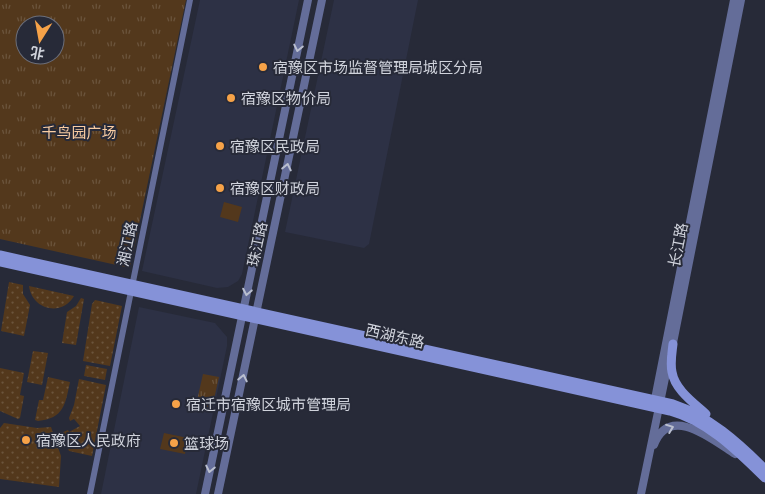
<svg xmlns="http://www.w3.org/2000/svg" width="765" height="494" viewBox="0 0 765 494" font-family="'Archivo Narrow','Noto Sans SC',sans-serif">
<style>
.built{fill:#2d3145}
.grass{fill:url(#grass-dots)}
.park{fill:url(#park-tufts);fill-rule:evenodd}
.pitch{fill:#53381c}
.lines{fill:none;stroke-linecap:round;stroke-linejoin:round}
.minor{stroke:#646d99;stroke-width:6}
.tertiary{stroke:#646d99;stroke-width:8}
.secondary{stroke:#8592d8;stroke-width:9}
.oneway{stroke:#babfcf}
.poi-dot{fill:#f6a248;stroke:#272a38;stroke-width:2}
.labels{text-anchor:middle;dominant-baseline:central;stroke-width:4;stroke-linejoin:round;paint-order:stroke}
.poi-label{font-size:15px;fill:#d0d3dc;stroke:#272a38;text-anchor:start}
.park-label{font-size:15px;fill:#f9cca2;stroke:#272a38}
.street-label{font-size:15px;fill:#d0d3dc;stroke:#272a38}
</style>
<defs>
<pattern id="grass-dots" width="8" height="8" patternUnits="userSpaceOnUse" patternTransform="scale(1.25)"><rect width="8" height="8" fill="#53381c"/><path d="M2 2h.1M6 6h.1" fill="none" stroke="#6b543c" stroke-width="1.8" stroke-linecap="round"/></pattern>
<pattern id="park-tufts" width="24" height="20" patternUnits="userSpaceOnUse" patternTransform="scale(1.25)"><rect width="24" height="20" fill="#53381c"/><path d="M3 7l-1-3M5 7V3M7 7l1-3M15 17l-1-3M17 17v-4M19 17l1-3" fill="none" stroke="#6b543c"/></pattern>
</defs>
<rect width="100%" height="100%" fill="#272a38"/>
<path class="built" d="M 200,0 L 299,0 L 242,274 L 238,281 L 228,287 L 217,288 L 142,271 Z
M 334,0 L 418,0 L 369,244 L 364,248 L 285,232 Z
M 139,307 L 215,323 L 227,337 L 227,346 L 196,494 L 101,494 Z"/>
<path class="grass" d="M 9,282 L 23,285 L 23,294 L 30,305 L 24,336 L 1,331 Z
M 29,286 L 74,296 C 62,317 32,310 29,286 Z
M 81,298 L 84,299 L 76,345 L 62,343 L 67,312 L 76,306 Z
M 95,300 L 122,306 L 110,366 L 83,361 L 92,304 Z
M 33,351 L 48,353 L 42,385 L 27,382 Z
M 86,365 L 107,369 L 105,380 L 84,376 Z
M 0,368 L 24,373 L 20,395 L 24,396 L 20,418 L 18,419 L 0,411 Z
M 48,377 L 70,382 C 65,405 64,418 38,421 L 35,420 L 39,400 L 43,400 Z
M 79,379 L 106,385 L 92,456 L 69,451 L 61,433 L 68,430 L 69,432 L 80,426 L 74,419 L 70,421 L 69,418 L 74,405 Z
M 4,423 L 37,428 L 51,427 L 61,456 L 59,487 L 0,479 L 0,428 Z"/>
<path class="park" d="M 0,0 L 186,0 L 130,268 L 0,239 ZM 25,25 L 55,25 L 55,55 L 25,55 Z
M 203,374 L 219,377 L 212,408 L 196,405 Z"/>
<path class="pitch" d="M 224,202 L 242,207 L 238,222 L 220,217 Z
M 164,433 L 188,438 L 185,454 L 160,449 Z"/>
<g class="lines">
<path class="minor" d="M 90,494 L 190,0"/>
<path class="tertiary" d="M 672,348 L 741,0
M 654,404 L 734,0
M 654,445 C 669,403 713,440 735,454
M 205,494 L 308,0
M 218,494 L 322,0
M 641,494 L 669,359"/>
<path class="secondary" d="M 0,255 L 673,404 C 709,416 738,442 765,469
M 0,262 L 670,411 C 709,422 737,451 765,478
M 673,344 C 672,353 670,363 672,372 C 675,390 694,403 706,414"/>
</g>
<defs><path id="oneway-chevron" d="M-2-3.5L2.5 0L-2 3.5" fill="none" stroke-width="1.6" stroke-linecap="round" stroke-linejoin="round" transform="scale(1.25)"/></defs>
<g class="oneway">
<use href="#oneway-chevron" transform="translate(298 48) rotate(102)"/>
<use href="#oneway-chevron" transform="translate(287 167) rotate(-78)"/>
<use href="#oneway-chevron" transform="translate(247 292) rotate(101)"/>
<use href="#oneway-chevron" transform="translate(243 378) rotate(-78)"/>
<use href="#oneway-chevron" transform="translate(670 428) rotate(-21)"/>
<use href="#oneway-chevron" transform="translate(210 469) rotate(102)"/>
</g>
<g class="poi-dot">
<circle cx="263" cy="67" r="5"/>
<circle cx="231" cy="98" r="5"/>
<circle cx="220" cy="146" r="5"/>
<circle cx="220" cy="188" r="5"/>
<circle cx="176" cy="404" r="5"/>
<circle cx="26" cy="440" r="5"/>
<circle cx="174" cy="443" r="5"/>
</g>
<g class="labels">
<g class="poi-label">
<text x="273" y="67">宿豫区市场监督管理局城区分局</text>
<text x="241" y="98">宿豫区物价局</text>
<text x="230" y="146">宿豫区民政局</text>
<text x="230" y="188">宿豫区财政局</text>
<text x="186" y="404">宿迁市宿豫区城市管理局</text>
<text x="36" y="440">宿豫区人民政府</text>
<text x="184" y="443">篮球场</text>
</g>
<g class="park-label">
<text x="79" y="132">千鸟园广场</text>
</g>
<g class="street-label">
<text transform="translate(127 244) rotate(-78)">湘江路</text>
<text transform="translate(257 244) rotate(-78)">珠江路</text>
<text transform="translate(678 245) rotate(-79)">长江路</text>
<text transform="translate(395 336) rotate(13)">西湖东路</text>
</g>
</g>
<g transform="translate(40 40) rotate(191)"><circle r="24" fill="#272a38" stroke="#6b6e7a"/>
<path d="M0-4L9 19L0 12L-9 19Z" fill="#f6a248"/>
<text y="-8" font-size="14" font-weight="bold" text-anchor="middle" fill="#d0d3dc">北</text>
</g>
</svg>
